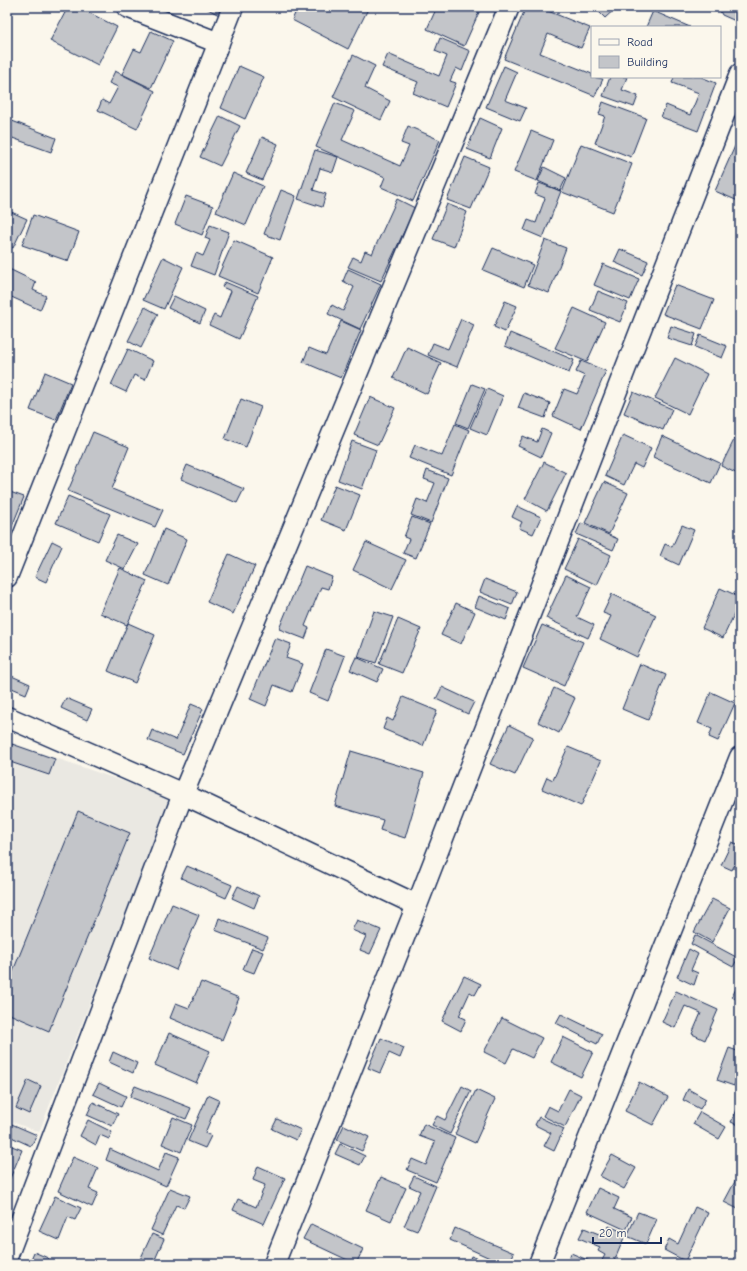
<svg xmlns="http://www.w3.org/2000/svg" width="747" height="1271" viewBox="0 0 747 1271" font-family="'Comic Neue',sans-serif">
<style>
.built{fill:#eae8e2}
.building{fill:#c3c5c9;stroke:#1b2f5e}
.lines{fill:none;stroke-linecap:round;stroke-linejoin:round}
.street-casing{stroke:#1b2f5e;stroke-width:23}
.street{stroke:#fbf7ec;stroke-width:20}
</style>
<rect width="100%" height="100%" fill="#fbf7ec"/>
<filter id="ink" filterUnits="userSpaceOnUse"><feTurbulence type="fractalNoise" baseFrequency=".025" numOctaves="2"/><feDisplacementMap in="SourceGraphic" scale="8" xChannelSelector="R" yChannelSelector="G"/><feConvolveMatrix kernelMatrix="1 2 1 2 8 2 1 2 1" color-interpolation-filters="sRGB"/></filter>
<g filter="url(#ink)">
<path class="built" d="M 7,741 L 171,798 L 39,1132 L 7,1120 Z"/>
<path class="building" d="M 68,7 L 78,7 L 117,27 L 98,65 L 50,41 Z
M 204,7 L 225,7 L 221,16 Z
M 298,7 L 364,7 L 368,9 L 348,49 L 292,20 Z
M 437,7 L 473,7 L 480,10 L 464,46 L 427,29 Z
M 526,7 L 538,7 L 590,28 L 581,48 L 548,34 L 540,53 L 592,74 L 592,77 L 603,79 L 595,96 L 504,59 Z
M 594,7 L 617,7 L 605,18 Z
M 718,7 L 740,7 L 740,23 L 722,15 Z
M 653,11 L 690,27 L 646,27 Z
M 151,31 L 173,41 L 151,88 L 122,74 L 134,49 L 141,52 Z
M 440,38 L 470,51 L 462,71 L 456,68 L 450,81 L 456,83 L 446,107 L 413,93 L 418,82 L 382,67 L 388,54 L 439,76 L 447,56 L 435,51 Z
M 353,55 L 375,66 L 365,88 L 390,101 L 381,120 L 333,97 Z
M 239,66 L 264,77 L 245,119 L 221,108 Z
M 504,66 L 517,72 L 505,100 L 526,108 L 520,121 L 486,107 Z
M 115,71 L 155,91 L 137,129 L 98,110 L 102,100 L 109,104 L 118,87 L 109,83 Z
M 610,77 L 627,77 L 622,90 L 638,96 L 634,107 L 603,96 Z
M 674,77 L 701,77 L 716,83 L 698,131 L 661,117 L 666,105 L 690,115 L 699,93 L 672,83 Z
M 603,102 L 646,118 L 631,157 L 595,143 L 605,116 L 599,114 Z
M 335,103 L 355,111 L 342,140 L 400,166 L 409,146 L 401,143 L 408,126 L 440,140 L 413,201 L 381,187 L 385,177 L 316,147 Z
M 220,116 L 240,126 L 220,166 L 200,157 Z
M 480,118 L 502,128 L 490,158 L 467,149 Z
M 7,119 L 56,138 L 51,152 L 7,136 Z
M 531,131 L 553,140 L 537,181 L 514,172 Z
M 262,137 L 278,144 L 262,180 L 246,173 Z
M 581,144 L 632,164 L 613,212 L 562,192 Z
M 735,146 L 740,148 L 740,197 L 738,201 L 715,191 Z
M 315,150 L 338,157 L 333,172 L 320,168 L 313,190 L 326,194 L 322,207 L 298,199 Z
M 465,157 L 489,167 L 471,209 L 447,200 Z
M 544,167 L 566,178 L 560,191 L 538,181 Z
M 233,173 L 263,186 L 246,225 L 216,212 Z
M 539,183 L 561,191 L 543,238 L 524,230 L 528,220 L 536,223 L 545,198 L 535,194 Z
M 281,190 L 296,196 L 280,240 L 264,234 Z
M 186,196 L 213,206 L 202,235 L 175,224 Z
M 397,199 L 415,208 L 381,281 L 348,267 L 353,257 L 361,261 L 365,251 L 372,254 Z
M 447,204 L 467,212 L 454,247 L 433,239 Z
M 7,210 L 27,219 L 13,248 L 7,245 Z
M 33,215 L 79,232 L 68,261 L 22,245 Z
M 210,225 L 229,232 L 214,275 L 191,266 L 196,253 L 203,256 L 210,240 L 205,238 Z
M 234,240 L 273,257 L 258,293 L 218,276 Z
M 545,240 L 566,248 L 549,293 L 528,285 Z
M 493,248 L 533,265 L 524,287 L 483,270 Z
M 620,249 L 648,261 L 642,275 L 614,262 Z
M 163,257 L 183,267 L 164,309 L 143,300 Z
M 603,264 L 639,279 L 630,300 L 594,285 Z
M 7,268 L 36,282 L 33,290 L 46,296 L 40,310 L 7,295 Z
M 348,269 L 381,284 L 360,329 L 328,314 L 332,305 L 343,311 L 354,287 L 343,281 Z
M 225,282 L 258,296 L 239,339 L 209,325 L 214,315 L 220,318 L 231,291 L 222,287 Z
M 675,285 L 714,300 L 702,329 L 663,314 Z
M 598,291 L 628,303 L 620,322 L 590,310 Z
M 174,296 L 205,311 L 200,323 L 168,308 Z
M 505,301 L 517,306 L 505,332 L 494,327 Z
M 145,307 L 158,314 L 141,348 L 128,341 Z
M 574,308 L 605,322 L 587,362 L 555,348 Z
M 461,319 L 474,325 L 457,367 L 428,355 L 433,343 L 448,349 Z
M 341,321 L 361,330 L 341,378 L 303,362 L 309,348 L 326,355 Z
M 671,326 L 696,334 L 692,346 L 667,338 Z
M 510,333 L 574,360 L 569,373 L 505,346 Z
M 700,335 L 727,346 L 722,358 L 695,347 Z
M 407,347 L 441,363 L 427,394 L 393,378 Z
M 128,349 L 153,361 L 145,380 L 134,375 L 126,392 L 111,385 Z
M 675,358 L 707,374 L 688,414 L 655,398 Z
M 581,361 L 606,371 L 581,429 L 553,416 L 564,389 L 577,394 L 585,376 L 576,372 Z
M 45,372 L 71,383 L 56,420 L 30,410 Z
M 472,384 L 485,389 L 468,428 L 456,423 Z
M 487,389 L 503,396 L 487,435 L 470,428 Z
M 633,392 L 672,409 L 663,430 L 624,413 Z
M 524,393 L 550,403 L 545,418 L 518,408 Z
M 370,397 L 395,408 L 378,445 L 354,435 Z
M 241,399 L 261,407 L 246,447 L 225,439 Z
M 455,424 L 469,430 L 451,475 L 409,458 L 415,445 L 442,456 Z
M 740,428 L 740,475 L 721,466 Z
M 542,429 L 551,433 L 541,457 L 518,446 L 523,436 L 537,442 Z
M 93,432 L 129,447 L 112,489 L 163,510 L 155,527 L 68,491 Z
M 623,435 L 651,448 L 642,468 L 634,464 L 624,485 L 605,476 Z
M 662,436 L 720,463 L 711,483 L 653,457 Z
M 352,441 L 376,450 L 362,489 L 338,480 Z
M 544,462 L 566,473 L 547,511 L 525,499 Z
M 187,465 L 244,489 L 237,503 L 181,479 Z
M 427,470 L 448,478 L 431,523 L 411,515 L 417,499 L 427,503 L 435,483 L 424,479 Z
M 604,482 L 628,493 L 609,534 L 585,523 Z
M 335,485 L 360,495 L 346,530 L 321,520 Z
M 10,492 L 24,497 L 8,536 L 7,500 Z
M 68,496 L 110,514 L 98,541 L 56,523 Z
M 517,506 L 541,517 L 533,534 L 519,528 L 522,522 L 512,517 Z
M 412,517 L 430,524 L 416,558 L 403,553 L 409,539 L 404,537 Z
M 581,523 L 618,539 L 613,550 L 576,534 Z
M 682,525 L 694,530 L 679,565 L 660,556 L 665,544 L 672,547 Z
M 164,529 L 187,539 L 168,585 L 145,575 Z
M 117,535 L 138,544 L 125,569 L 105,560 Z
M 578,539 L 611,555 L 597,585 L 564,569 Z
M 52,541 L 62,546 L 46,582 L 35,577 Z
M 366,542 L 406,560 L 392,589 L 353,570 Z
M 229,554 L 255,566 L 233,614 L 207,602 Z
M 305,566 L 332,577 L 328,589 L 321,587 L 305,626 L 309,628 L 305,639 L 279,629 Z
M 120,568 L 147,581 L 127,625 L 100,613 Z
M 566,575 L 591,587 L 577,617 L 594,625 L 588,638 L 546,618 Z
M 485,579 L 517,592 L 512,605 L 480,592 Z
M 720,588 L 740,597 L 740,602 L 723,638 L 702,628 Z
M 612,594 L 656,615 L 637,657 L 600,639 L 611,616 L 603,613 Z
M 479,596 L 510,609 L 506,620 L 475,607 Z
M 456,603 L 475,612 L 461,644 L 441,635 Z
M 374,611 L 393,617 L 376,663 L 358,657 Z
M 398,619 L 421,629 L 402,673 L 379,664 Z
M 128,623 L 155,635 L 135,683 L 108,671 Z
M 542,625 L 583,642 L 564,686 L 523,668 Z
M 275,638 L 291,644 L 286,658 L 303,664 L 292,692 L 274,685 L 266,706 L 250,699 Z
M 326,649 L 345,656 L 328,701 L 309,693 Z
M 356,657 L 383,669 L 377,682 L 350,670 Z
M 640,664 L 666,675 L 648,720 L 622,709 Z
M 7,674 L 30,684 L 26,694 L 7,686 Z
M 442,687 L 474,702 L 468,714 L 436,699 Z
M 554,688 L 575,698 L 559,733 L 538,722 Z
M 711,692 L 735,703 L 718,741 L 709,737 L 712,729 L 698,723 Z
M 403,697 L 437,711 L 423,746 L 383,729 L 387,718 L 393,721 Z
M 66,698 L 92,709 L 87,720 L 61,708 Z
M 191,704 L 203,709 L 183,754 L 148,740 L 152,730 L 176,740 Z
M 509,725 L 533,737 L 515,775 L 490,764 Z
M 12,744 L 55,759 L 49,775 L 7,761 Z
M 568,747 L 601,761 L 581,806 L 542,789 L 547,777 L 553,780 Z
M 351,751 L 424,773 L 405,838 L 380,830 L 383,820 L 335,806 Z
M 78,811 L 130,833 L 49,1031 L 7,1013 L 7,986 Z
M 732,842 L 740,845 L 740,854 L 732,870 L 721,865 Z
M 187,866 L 232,885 L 226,898 L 181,878 Z
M 238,886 L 259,896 L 254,908 L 232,898 Z
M 712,899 L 730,908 L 712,942 L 694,932 Z
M 172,904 L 199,915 L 176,970 L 149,958 Z
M 219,918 L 268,938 L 263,949 L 215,930 Z
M 357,920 L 381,930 L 370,954 L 360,950 L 366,936 L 352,930 Z
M 695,935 L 738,958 L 733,967 L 691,944 Z
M 252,948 L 263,952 L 254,973 L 243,969 Z
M 689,949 L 698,954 L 691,970 L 698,973 L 694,985 L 677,977 Z
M 464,976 L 481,984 L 475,995 L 470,992 L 459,1016 L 466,1019 L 461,1031 L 442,1021 Z
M 740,980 L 740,1001 L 732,997 Z
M 201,982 L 239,998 L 222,1040 L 170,1018 L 176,1003 L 189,1008 Z
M 676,991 L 718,1010 L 705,1040 L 692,1034 L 701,1013 L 685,1006 L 675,1028 L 662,1022 Z
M 561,1014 L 602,1034 L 597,1044 L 556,1023 Z
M 502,1018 L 542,1038 L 532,1058 L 513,1049 L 506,1063 L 484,1052 Z
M 169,1033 L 210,1051 L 196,1083 L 155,1065 Z
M 563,1037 L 593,1052 L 581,1077 L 551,1062 Z
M 381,1038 L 404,1048 L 400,1058 L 389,1053 L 380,1073 L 368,1068 Z
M 729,1048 L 740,1052 L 740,1070 L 734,1086 L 717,1080 Z
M 113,1052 L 137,1063 L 133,1073 L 109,1062 Z
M 28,1080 L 41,1086 L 29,1114 L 16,1108 Z
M 639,1082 L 668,1097 L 653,1125 L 625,1111 Z
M 99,1083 L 126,1096 L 121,1107 L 93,1094 Z
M 135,1086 L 191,1108 L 186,1119 L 130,1097 Z
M 462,1086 L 471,1091 L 450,1134 L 432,1125 L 437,1116 L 445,1120 Z
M 569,1089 L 581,1095 L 565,1127 L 543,1116 L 548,1106 L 558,1111 Z
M 688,1089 L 706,1099 L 700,1109 L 683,1100 Z
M 476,1090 L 495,1099 L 475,1143 L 455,1134 Z
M 208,1095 L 219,1100 L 205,1133 L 211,1136 L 205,1148 L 188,1141 Z
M 93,1102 L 118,1114 L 112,1126 L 87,1115 Z
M 740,1104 L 740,1126 L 731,1122 Z
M 700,1112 L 726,1127 L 719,1139 L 693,1124 Z
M 173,1117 L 192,1125 L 181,1152 L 162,1144 Z
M 539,1117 L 564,1129 L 554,1151 L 544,1146 L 551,1133 L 535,1125 Z
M 277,1119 L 301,1130 L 296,1140 L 272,1129 Z
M 88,1120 L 112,1132 L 109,1139 L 100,1135 L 96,1145 L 80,1136 Z
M 7,1122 L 37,1135 L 31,1146 L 7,1135 Z
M 424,1124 L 455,1138 L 436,1182 L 407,1170 L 412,1159 L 426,1165 L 435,1142 L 419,1136 Z
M 344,1125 L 369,1137 L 362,1151 L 337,1140 Z
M 7,1144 L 22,1150 L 8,1183 L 7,1182 Z
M 340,1144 L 365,1156 L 360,1165 L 335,1154 Z
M 110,1149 L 158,1171 L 166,1152 L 179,1157 L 166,1186 L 106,1160 Z
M 612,1155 L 636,1168 L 624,1189 L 600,1176 Z
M 73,1157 L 98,1168 L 89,1189 L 98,1193 L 92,1207 L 58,1191 Z
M 258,1166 L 285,1178 L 264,1224 L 233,1210 L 238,1199 L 256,1207 L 265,1185 L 253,1180 Z
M 740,1172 L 740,1210 L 724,1202 Z
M 414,1176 L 436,1186 L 417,1231 L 404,1226 L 420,1191 L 409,1186 Z
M 381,1177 L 406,1188 L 391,1221 L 366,1210 Z
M 170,1188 L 190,1196 L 184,1208 L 176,1205 L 162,1235 L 151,1230 Z
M 598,1188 L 619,1198 L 614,1209 L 632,1217 L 626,1230 L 587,1212 Z
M 55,1196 L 81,1208 L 75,1220 L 68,1217 L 59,1240 L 39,1231 Z
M 695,1207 L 708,1213 L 685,1261 L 664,1250 L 669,1239 L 678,1244 Z
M 638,1212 L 657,1219 L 646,1244 L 627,1236 Z
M 311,1224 L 363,1249 L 356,1264 L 303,1239 Z
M 609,1226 L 626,1233 L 613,1264 L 600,1264 L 605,1255 L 598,1251 L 600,1247 L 579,1238 L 584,1228 L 604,1236 Z
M 455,1228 L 514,1253 L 509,1264 L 503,1264 L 450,1240 Z
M 152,1234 L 164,1239 L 153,1264 L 138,1264 Z
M 34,1252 L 48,1258 L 45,1264 L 29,1264 Z
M 571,1253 L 597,1264 L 567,1264 Z
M 471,1256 L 492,1264 L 468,1264 Z"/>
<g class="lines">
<g class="street-casing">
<path id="street" d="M 127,7 L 219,43
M 7,577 L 233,7
M 7,717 L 183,794 L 417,905
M 7,1257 L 183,794 L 509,7
M 274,1264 L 417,905 L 740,74
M 539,1264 L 740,757"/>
</g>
<use href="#street" class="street"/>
</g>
</g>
<rect width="747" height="1271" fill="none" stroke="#fbf7ec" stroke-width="24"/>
<rect x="12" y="12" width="723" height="1247" fill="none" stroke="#1b2f5e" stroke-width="1.5" filter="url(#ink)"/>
<rect x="591" y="26" width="130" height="52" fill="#fbf7ec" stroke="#a1a7b3"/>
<rect x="599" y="39" width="20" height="6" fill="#fbf7ec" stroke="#a1a7b3"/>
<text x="627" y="46" font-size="12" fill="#1b2f5e">Road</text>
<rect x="599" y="56" width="20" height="12" fill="#c3c5c9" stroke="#a1a7b3"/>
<text x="627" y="66" font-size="12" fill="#1b2f5e">Building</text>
<path d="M593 1237v6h68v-6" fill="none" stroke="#1b2f5e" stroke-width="2"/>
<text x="599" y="1237" font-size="12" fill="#1b2f5e" stroke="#fbf7ec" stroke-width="3" paint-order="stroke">20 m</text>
</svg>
